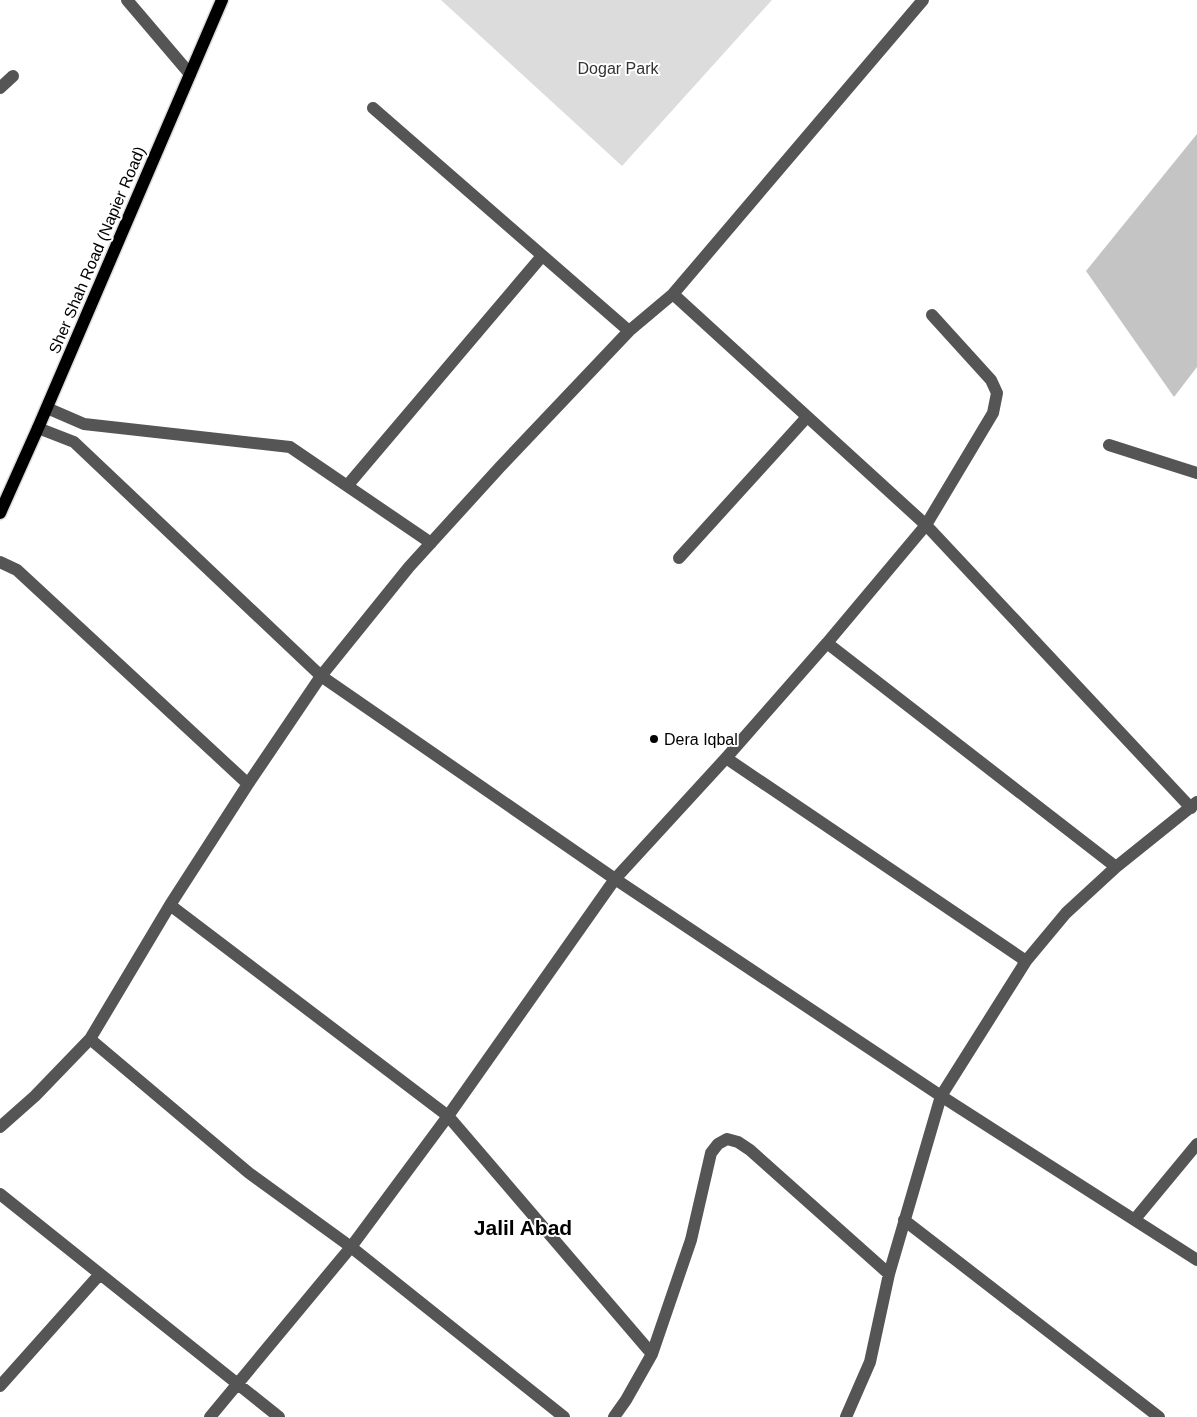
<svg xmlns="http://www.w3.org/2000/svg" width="1197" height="1417" viewBox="0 0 1197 1417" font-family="Arial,sans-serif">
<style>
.green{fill:#dcdcdc}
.building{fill:#c4c4c4}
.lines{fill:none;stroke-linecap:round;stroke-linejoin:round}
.major-casing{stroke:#dbdbdb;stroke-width:15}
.minor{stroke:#555;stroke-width:12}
.major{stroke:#000;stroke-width:12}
.poi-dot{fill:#000;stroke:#fff;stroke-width:2}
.labels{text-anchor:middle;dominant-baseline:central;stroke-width:4;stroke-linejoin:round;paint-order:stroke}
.park-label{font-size:16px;fill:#333;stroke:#fff}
.street-label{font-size:16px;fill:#000;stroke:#fff}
.poi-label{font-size:16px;fill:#000;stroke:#fff;text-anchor:start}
.district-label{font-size:21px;font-weight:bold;fill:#000;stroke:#fff}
</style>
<rect width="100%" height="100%" fill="#fff"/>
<path class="green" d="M 441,0 L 772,0 L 622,166 Z"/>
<path class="building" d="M 1197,134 L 1197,367 L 1174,397 L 1086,271 Z"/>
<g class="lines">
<g class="major-casing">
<path id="major" d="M 0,513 L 38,428 L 222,0"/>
</g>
<path class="minor" d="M 127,0 L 190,74
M 0,88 L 13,76
M 373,108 L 629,331
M 673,294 L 926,525 L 827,643 L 726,758 L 615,879 L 941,1096 L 1197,1260
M 932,315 L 991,380 L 997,393 L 993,413 L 926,525 L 1191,808
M 47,408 L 84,424 L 290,447 L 431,543
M 38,428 L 74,442 L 321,676 L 615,879 L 448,1116 L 351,1247 L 210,1417
M 1109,445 L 1197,473
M 347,486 L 542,256
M 679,558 L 807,417
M 0,562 L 17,570 L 248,784
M 827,643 L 1116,867
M 726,758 L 1026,961
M 170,905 L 448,1116 L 652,1354
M 90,1039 L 249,1173 L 351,1247 L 564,1417
M 0,1127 L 35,1096 L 90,1039 L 170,905 L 248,784 L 321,676 L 409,567 L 500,467 L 629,331 L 673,294 L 923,0
M 0,1194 L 279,1417
M 1135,1219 L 1197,1144
M 904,1220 L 1159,1417
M 0,1386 L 100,1274
M 614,1417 L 626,1400 L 652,1354 L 691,1240 L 711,1153 L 718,1144 L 727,1139 L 738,1142 L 750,1150 L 889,1274
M 846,1417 L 870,1362 L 889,1274 L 941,1096 L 1026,961 L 1066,913 L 1116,867 L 1197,802"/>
<use href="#major" class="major"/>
</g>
<circle class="poi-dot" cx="654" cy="739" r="5"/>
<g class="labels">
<g class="park-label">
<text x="618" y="68">Dogar Park</text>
</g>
<g class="street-label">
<text transform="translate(97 250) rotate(-67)">Sher Shah Road (Napier Road)</text>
</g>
<g class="poi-label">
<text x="664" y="739">Dera Iqbal</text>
</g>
<g class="district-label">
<text x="523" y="1227">Jalil Abad</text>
</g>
</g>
</svg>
